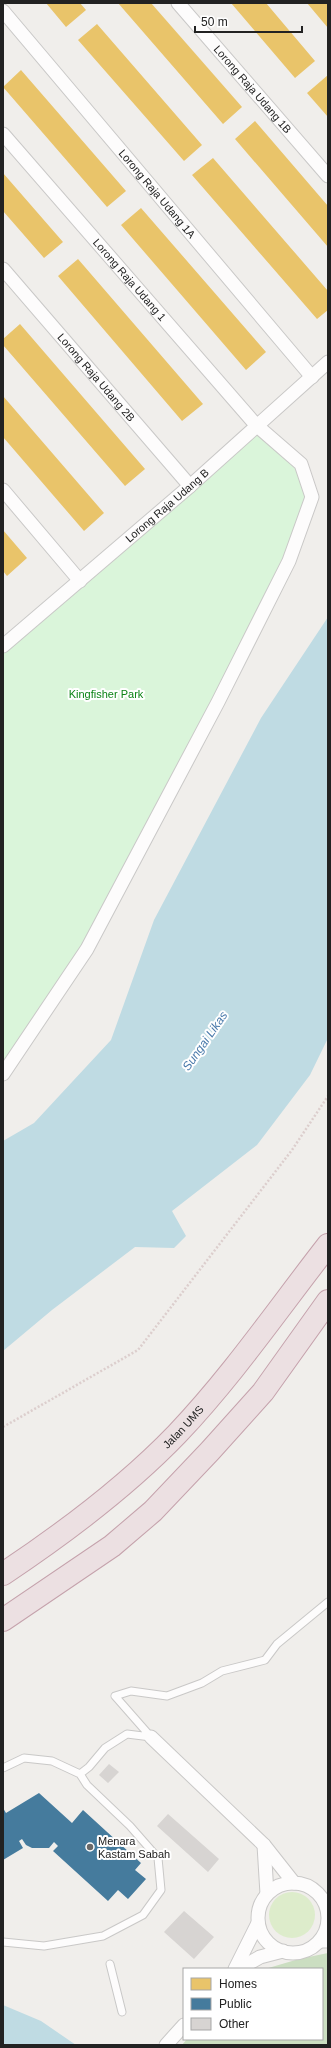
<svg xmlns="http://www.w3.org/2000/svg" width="331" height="2048" viewBox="0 0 331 2048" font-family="Arial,sans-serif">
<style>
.grass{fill:#ddeccb}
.forest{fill:#cbdec1}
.park{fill:#daf5da}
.water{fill:#bfdbe3}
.homes{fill:#e9c46a}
.public{fill:#457b9d}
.building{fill:#d7d4d2}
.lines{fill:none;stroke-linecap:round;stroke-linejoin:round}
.lane-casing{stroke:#c9c8c7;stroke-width:9}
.street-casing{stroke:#c9c8c7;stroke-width:15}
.highway-casing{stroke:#c5a2ac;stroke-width:24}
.path{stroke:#dccecd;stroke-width:2.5;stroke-dasharray:2 2;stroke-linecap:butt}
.lane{stroke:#fdfcfc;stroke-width:7}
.street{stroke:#fdfcfc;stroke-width:13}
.highway{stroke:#ece0e2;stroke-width:22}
.poi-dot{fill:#6a6968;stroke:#fff;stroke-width:1.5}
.labels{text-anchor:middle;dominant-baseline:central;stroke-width:4;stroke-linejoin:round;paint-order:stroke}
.street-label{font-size:11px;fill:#222;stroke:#fff}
.park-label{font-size:11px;fill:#0c8416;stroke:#fff}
.poi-label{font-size:11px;fill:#222;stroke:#fff;text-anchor:start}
.water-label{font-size:12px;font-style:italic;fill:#4a7aab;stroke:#fff}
</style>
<rect width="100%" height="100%" fill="#f0eeeb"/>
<path class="grass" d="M269 1915a23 23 0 1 1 46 0a23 23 0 1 1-46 0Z"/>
<path class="forest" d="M 328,1953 L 328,2045 L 182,2045 L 187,2039 L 322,2039 L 322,1969 L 265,1969 L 299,1959 Z"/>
<path class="park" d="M 256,425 L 301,464 L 312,497 L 289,561 L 87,949 L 3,1073 L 3,646 Z"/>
<path class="water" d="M 328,617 L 328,1038 L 310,1075 L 257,1145 L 172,1211 L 186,1236 L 174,1248 L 135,1247 L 52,1310 L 3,1351 L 3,1141 L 34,1123 L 111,1040 L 154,920 L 261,718 Z
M 3,2005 L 41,2021 L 76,2045 L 3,2045 Z"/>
<path class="homes" d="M 46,3 L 80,3 L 86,10 L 66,27 Z
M 118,3 L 151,3 L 242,107 L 223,124 Z
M 231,3 L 266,3 L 315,61 L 295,78 Z
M 307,3 L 328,3 L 328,28 Z
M 97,24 L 202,145 L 184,161 L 78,40 Z
M 21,70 L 126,191 L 107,207 L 3,87 Z
M 328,75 L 328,117 L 307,93 Z
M 255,121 L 328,206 L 328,247 L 235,139 Z
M 213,158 L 328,291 L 328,310 L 317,319 L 192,175 Z
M 3,173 L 63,242 L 44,258 L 3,211 Z
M 141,208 L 266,352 L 246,370 L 121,225 Z
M 78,259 L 203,404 L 182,421 L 58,276 Z
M 20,324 L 145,469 L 125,486 L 3,345 L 3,339 Z
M 3,396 L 104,513 L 84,531 L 3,437 Z
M 3,530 L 27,558 L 7,576 L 3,571 Z"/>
<path class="public" d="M 39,1793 L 72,1823 L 83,1810 L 141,1863 L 135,1870 L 146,1879 L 128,1899 L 118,1890 L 108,1901 L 53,1851 L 58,1846 L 54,1842 L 49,1848 L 32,1848 L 26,1845 L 22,1839 L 19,1841 L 23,1848 L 3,1860 L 3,1808 L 6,1813 Z"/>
<path class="building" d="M 109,1764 L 119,1772 L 108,1783 L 99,1775 Z
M 168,1814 L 219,1859 L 208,1872 L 157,1826 Z
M 184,1911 L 214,1937 L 194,1959 L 164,1932 Z"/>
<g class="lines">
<g class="lane-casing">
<path id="lane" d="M 151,1737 L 115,1696 L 131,1691 L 167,1696 L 202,1683 L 222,1671 L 265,1660 L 277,1644 L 328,1602
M 3,1768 L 24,1758 L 52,1761 L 80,1774 L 87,1785 L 130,1826 L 158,1858 L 161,1890 L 143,1915 L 103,1936 L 44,1946 L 3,1942
M 80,1774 L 89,1767 L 105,1748 L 127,1734 L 151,1737
M 325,1904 L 328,1906
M 317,1944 L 328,1944
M 110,1964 L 122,2012"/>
</g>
<g class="street-casing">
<g id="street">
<path id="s1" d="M 178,3 L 328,176"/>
<path id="s2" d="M 3,11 L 312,377"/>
<path id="s3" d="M 3,134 L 256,425 L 301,464 L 312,497 L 289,561 L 218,702 L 87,949 L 3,1074"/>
<path id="s4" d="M 3,269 L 190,486"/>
<path d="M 3,490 L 80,581"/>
<path id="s5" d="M 3,646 L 190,486 L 328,362"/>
<path d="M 151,1737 L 264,1845 L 294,1883"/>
<path d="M 264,1845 L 267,1894"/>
<circle cx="293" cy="1918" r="35"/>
<path d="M 235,1969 L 258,1923"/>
<path d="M 239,1969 L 260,1957 L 283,1951"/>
<path d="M 166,2045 L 184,2025"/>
</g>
</g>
<g class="highway-casing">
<g id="highway">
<path id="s6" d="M 3,1574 C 63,1534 127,1486 177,1434 C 233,1375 278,1309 328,1245"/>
<path d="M 3,1620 L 112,1546 L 153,1511 L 210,1451 L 263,1392 L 328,1301"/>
</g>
</g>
<path class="path" d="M 3,1427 L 138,1350 L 292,1150 L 328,1096"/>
<use href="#lane" class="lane"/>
<use href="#street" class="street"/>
<use href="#highway" class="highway"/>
</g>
<circle class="poi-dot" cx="90" cy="1847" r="4"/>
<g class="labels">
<g class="street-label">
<text stroke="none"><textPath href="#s1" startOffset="114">Lorong Raja Udang 1B</textPath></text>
<text stroke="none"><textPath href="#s2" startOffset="239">Lorong Raja Udang 1A</textPath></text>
<text stroke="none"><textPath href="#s3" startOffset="193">Lorong Raja Udang 1</textPath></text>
<text stroke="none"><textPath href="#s4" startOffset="143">Lorong Raja Udang 2B</textPath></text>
<text stroke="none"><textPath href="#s5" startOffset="216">Lorong Raja Udang B</textPath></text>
<text stroke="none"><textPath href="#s6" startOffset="233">Jalan UMS</textPath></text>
</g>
<g class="park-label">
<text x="106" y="694">Kingfisher Park</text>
</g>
<g class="poi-label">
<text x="98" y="1841">Menara<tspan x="98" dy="13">Kastam Sabah</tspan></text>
</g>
<g class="water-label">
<text transform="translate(205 1041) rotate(-55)">Sungai Likas</text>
</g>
</g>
<rect width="331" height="2048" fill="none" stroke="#222222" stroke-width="8"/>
<rect x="183" y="1968" width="140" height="72" fill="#ffffff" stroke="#a7a7a7"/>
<rect x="191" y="1978" width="20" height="12" fill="#e9c46a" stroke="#a7a7a7"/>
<text x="219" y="1988" font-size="12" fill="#222222">Homes</text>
<rect x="191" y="1998" width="20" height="12" fill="#457b9d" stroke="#a7a7a7"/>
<text x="219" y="2008" font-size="12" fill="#222222">Public</text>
<rect x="191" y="2018" width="20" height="12" fill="#d7d4d2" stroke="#a7a7a7"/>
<text x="219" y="2028" font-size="12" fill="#222222">Other</text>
<path d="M195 26v6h107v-6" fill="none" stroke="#222222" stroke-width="2"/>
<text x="201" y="26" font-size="12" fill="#222222" stroke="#ffffff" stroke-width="3" paint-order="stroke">50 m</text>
</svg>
